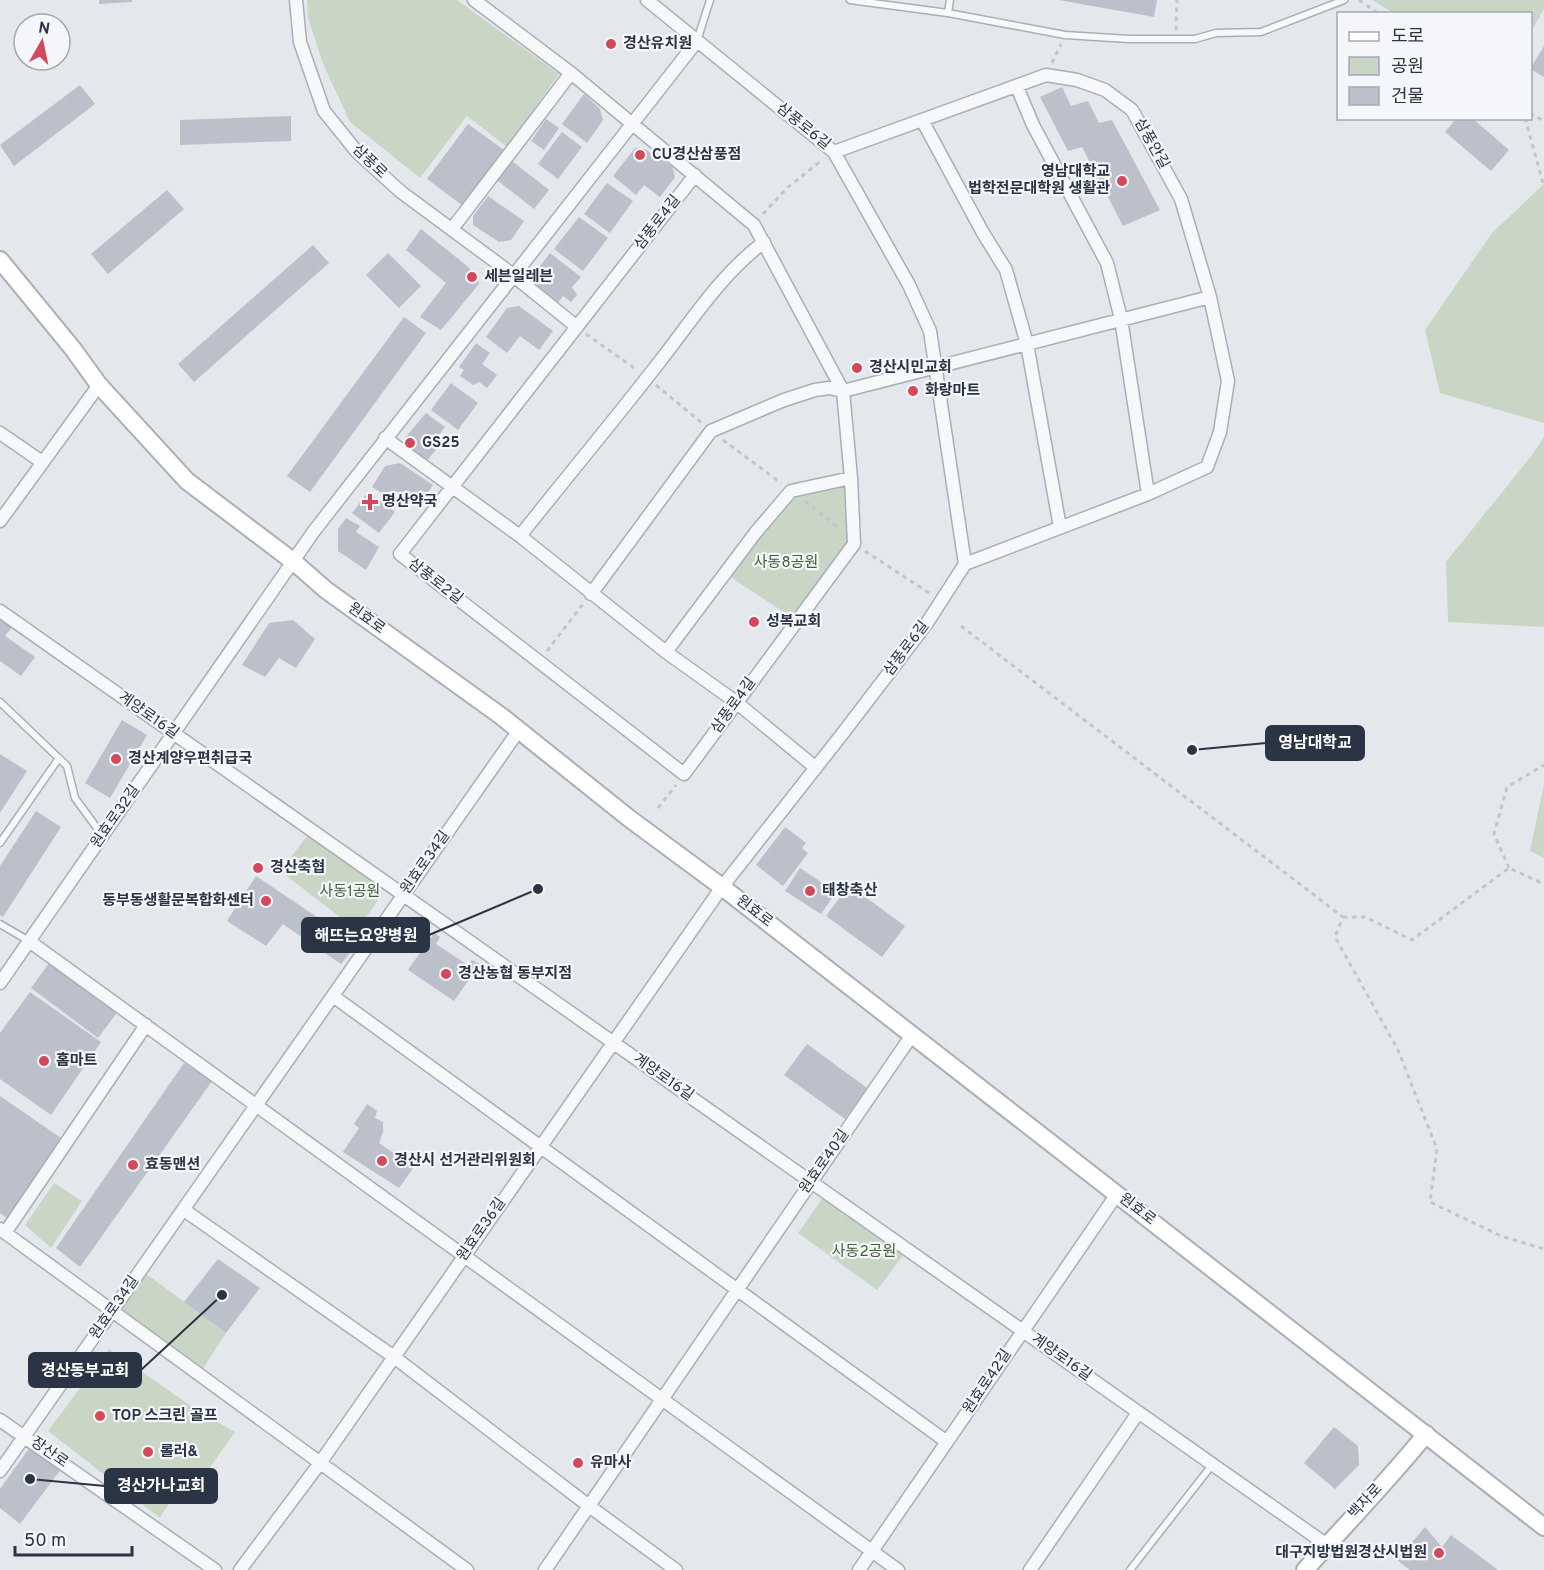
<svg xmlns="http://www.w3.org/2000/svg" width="1544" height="1570" viewBox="0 0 1544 1570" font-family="Overpass,'Noto Sans KR',sans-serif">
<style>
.green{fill:#c9d6c5}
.building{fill:#bbc0ca}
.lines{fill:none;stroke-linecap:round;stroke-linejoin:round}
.lane-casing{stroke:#a9aeb7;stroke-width:9}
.street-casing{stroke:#a9aeb7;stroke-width:15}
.secondary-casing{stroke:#a9aeb7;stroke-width:20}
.path{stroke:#c2c5cb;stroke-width:3;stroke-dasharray:4.5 4.5;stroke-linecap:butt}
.lane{stroke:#f7f8fa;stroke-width:6}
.street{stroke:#f7f8fa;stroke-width:12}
.secondary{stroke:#fff;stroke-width:16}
.poi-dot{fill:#d1495b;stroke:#f4f6f9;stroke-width:2}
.labels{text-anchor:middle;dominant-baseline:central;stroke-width:4.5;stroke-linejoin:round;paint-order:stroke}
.poi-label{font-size:15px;font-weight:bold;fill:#2b3445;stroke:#f4f6f9;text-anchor:start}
.street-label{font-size:15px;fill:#2b3445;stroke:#f4f6f9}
.park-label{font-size:15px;fill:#3f6138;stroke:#f4f6f9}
.leader{fill:none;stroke:#2b3445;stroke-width:2}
.callout-dot{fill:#2b3445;stroke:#f4f6f9;stroke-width:2}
.callout{fill:#2b3445;stroke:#2b3445;stroke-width:2}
.callout-label{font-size:16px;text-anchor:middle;font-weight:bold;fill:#fff}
</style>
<rect width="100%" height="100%" fill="#e4e7ec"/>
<path class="green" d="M 307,0 L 457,0 L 559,74 L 507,147 L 467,116 L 420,178 L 350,122 L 323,64 L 308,18 Z
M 1373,0 L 1544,0 L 1544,9 L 1531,32 L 1530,14 L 1393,13 Z
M 1544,184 L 1544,423 L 1440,393 L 1425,330 L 1492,233 Z
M 1544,437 L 1544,627 L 1448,622 L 1446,562 L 1532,455 Z
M 847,486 L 849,539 L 793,618 L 729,576 L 792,494 Z
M 1544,784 L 1544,858 L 1530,851 Z
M 311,831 L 378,884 L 379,899 L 357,930 L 280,871 Z
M 54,1183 L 82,1201 L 51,1248 L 25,1225 Z
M 824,1196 L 905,1253 L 877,1290 L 798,1233 Z
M 144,1272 L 226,1333 L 200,1373 L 121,1314 L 123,1303 Z
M 109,1349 L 201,1413 L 235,1432 L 203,1477 L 188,1472 L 160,1518 L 48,1431 Z"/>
<path class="building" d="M 99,0 L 132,0 L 132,2 L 99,4 Z
M 1059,0 L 1157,0 L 1154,17 Z
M 1544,46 L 1544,77 L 1530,69 Z
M 80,85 L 95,104 L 14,166 L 0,145 Z
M 1062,87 L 1071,106 L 1088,101 L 1099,123 L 1112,120 L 1160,210 L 1123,226 L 1082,147 L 1068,151 L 1040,97 Z
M 584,94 L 600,109 L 603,120 L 587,143 L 562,124 Z
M 291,116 L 291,141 L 180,145 L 180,120 Z
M 1457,118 L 1472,118 L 1509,150 L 1491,171 L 1445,132 Z
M 546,119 L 559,128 L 544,150 L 531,141 Z
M 468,124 L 504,150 L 463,206 L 427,179 Z
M 562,132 L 582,147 L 558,179 L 538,164 Z
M 635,148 L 645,149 L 672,166 L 675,177 L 660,197 L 644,185 L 636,195 L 613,176 Z
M 512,161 L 549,190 L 534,209 L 497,180 Z
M 607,183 L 633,201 L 610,233 L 584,214 Z
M 167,190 L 184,209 L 108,274 L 91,254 Z
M 488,196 L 524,221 L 511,240 L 499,242 L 473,225 L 473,216 Z
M 579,217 L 608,238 L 583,271 L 554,249 Z
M 421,229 L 467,266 L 478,278 L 479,284 L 441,330 L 420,317 L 446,283 L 406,250 Z
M 313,245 L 329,263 L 194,382 L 178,364 Z
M 388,253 L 421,286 L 399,308 L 366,275 Z
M 550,253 L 581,277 L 572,287 L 577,295 L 571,302 L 563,296 L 558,303 L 535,285 L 533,275 Z
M 519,306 L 553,331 L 539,350 L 520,336 L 507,353 L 486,337 L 507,308 Z
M 404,317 L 426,333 L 310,492 L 287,476 Z
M 476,343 L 490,353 L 482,364 L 497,375 L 487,388 L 479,382 L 473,385 L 460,376 L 464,370 L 459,367 Z
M 451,383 L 478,403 L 458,430 L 431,410 Z
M 426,413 L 445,427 L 434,442 L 439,446 L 425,463 L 405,447 L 405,438 Z
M 400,463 L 433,485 L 418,506 L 395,491 L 390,498 L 372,487 L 385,466 Z
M 368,492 L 395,512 L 379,533 L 352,513 Z
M 346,518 L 360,526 L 356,532 L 379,547 L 366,570 L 338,551 L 338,529 Z
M 0,618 L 12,627 L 5,636 L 35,657 L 21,676 L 0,661 Z
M 293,620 L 315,639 L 296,668 L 279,658 L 265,677 L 242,665 L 269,623 Z
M 122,720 L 147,735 L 110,798 L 85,783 Z
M 0,754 L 27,771 L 0,813 Z
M 36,811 L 61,827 L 3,917 L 0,915 L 0,866 Z
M 785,827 L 806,843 L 802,848 L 808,853 L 783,886 L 756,865 Z
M 800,868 L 836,892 L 821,914 L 785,891 Z
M 256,876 L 357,944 L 341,964 L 283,924 L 266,946 L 227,921 Z
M 849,885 L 905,926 L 882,957 L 826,916 Z
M 434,933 L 440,937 L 436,944 L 468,965 L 472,960 L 480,964 L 454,1001 L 408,970 Z
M 52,959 L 119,1010 L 98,1038 L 31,988 Z
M 30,992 L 101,1042 L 51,1115 L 0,1079 L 0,1033 Z
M 807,1044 L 867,1088 L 845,1119 L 784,1075 Z
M 184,1063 L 212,1081 L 80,1267 L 56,1248 Z
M 0,1096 L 61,1138 L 7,1218 L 0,1213 Z
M 367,1104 L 377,1111 L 375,1118 L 383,1122 L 383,1132 L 379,1143 L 414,1167 L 399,1188 L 343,1152 L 359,1128 L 354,1124 Z
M 218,1259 L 260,1288 L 226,1333 L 184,1302 Z
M 1334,1427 L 1358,1446 L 1359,1465 L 1335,1489 L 1304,1463 Z
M 30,1447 L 61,1469 L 20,1524 L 0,1508 L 0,1489 Z
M 1425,1527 L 1442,1547 L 1451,1535 L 1498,1570 L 1410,1570 L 1397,1560 Z"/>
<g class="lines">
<g class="lane-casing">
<path id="lane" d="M 850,0 L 948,13 L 950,0
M 948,13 L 1065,35 L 1129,39 L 1195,39 L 1216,33 L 1261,32 L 1344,0
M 697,41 L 710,0
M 0,702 L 67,766 L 75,798 L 102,835
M 0,843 L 59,758
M 0,924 L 29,941
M 1130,1570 L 1212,1465"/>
</g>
<g class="street-casing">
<path id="street" d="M 296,0 L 300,42 L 324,111 L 357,152 L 401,192 L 504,268 L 577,327
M 474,0 L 571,73 L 754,225 L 843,391 L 851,478 L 854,544 L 684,774 L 400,554 L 695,175
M 1017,87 L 1033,125 L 1107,263 L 1121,319 L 1148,494
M 922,120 L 983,233 L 1006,270 L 1027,344 L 1060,527
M 834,152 L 1046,75 L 1077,80 L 1105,90 L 1132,110 L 1181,199 L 1210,297 L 1228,381 L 1220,432 L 1207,467 L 1148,494 L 965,564
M 452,229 L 571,73
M 0,433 L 42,462
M 385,438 L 520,536 L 666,652 L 736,702 L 816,768
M 0,521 L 99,385
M 520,536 C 565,479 612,423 657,365 C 691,322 720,275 764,242
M 591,594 L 711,431 L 784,400 L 815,390 L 829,388 L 843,391 L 1210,297
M 0,611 L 1327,1545
M 666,652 L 756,532 L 791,491 L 851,478
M 29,941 L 898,1570
M 0,983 L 314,531 L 697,41
M 333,996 L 947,1442
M 184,1210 L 394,1357 L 589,1506 L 676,1570
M 0,1229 L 467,1570
M 5,1233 L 146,1025
M 0,1420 L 215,1570
M 0,1471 L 519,730
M 240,1570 L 320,1463 L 722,887 L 843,733 L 927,623 L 965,564 L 930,331 L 909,285 L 834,152 L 647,0
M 545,1570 L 912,1035
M 859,1570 L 1117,1194
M 1030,1570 L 1138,1413"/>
</g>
<g class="secondary-casing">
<path id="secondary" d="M 0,260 L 73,349 L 99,385 L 187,481 L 294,562 L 326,590 L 501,716 L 630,819 L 722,887 L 1544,1527
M 1305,1570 C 1345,1525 1388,1481 1426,1434"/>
</g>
<path class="path" d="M 1359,0 L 1379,14
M 1176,30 L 1177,0
M 1052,63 L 1061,44
M 1530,113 L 1544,121
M 1525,118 L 1544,187
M 763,214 L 787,188 L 822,160
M 586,334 L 637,370
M 656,385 L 702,423
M 723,440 L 781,483
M 805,501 L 840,529
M 865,551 L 929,593
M 961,626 L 1343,917 L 1335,937 L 1398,1050 L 1437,1149 L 1430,1202 L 1501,1236 L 1544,1249
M 547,651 L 583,604
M 658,808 L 676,785
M 1509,868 L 1494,834 L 1507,787 L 1544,765
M 1343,917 L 1365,917 L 1412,940 L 1509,868 L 1544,884"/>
<use href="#lane" class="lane"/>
<use href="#street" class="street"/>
<use href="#secondary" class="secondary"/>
</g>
<g class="poi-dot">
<circle cx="611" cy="44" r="6"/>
<circle cx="640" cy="155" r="6"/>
<circle cx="1122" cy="181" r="6"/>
<circle cx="472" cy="277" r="6"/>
<circle cx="857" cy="368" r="6"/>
<circle cx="913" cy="391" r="6"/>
<circle cx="410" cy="443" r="6"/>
<path d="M367 493h6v6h6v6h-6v6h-6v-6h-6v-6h6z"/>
<circle cx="754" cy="622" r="6"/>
<circle cx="116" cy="759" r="6"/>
<circle cx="258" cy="868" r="6"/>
<circle cx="810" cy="891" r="6"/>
<circle cx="266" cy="901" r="6"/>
<circle cx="446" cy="974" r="6"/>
<circle cx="44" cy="1061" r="6"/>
<circle cx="382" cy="1161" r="6"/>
<circle cx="133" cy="1165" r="6"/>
<circle cx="100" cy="1416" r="6"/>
<circle cx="148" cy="1452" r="6"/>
<circle cx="578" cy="1463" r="6"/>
<circle cx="1439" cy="1553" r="6"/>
</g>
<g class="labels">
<g class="poi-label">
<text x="623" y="44">경산유치원</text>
<text x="652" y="155">CU경산삼풍점</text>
<text x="1110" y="172" text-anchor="end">영남대학교<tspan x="1110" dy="17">법학전문대학원 생활관</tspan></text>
<text x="484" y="277">세븐일레븐</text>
<text x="869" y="368">경산시민교회</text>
<text x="925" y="391">화랑마트</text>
<text x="422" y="443">GS25</text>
<text x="382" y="502">명산약국</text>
<text x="766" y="622">성복교회</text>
<text x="128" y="759">경산계양우편취급국</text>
<text x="270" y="868">경산축협</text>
<text x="822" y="891">태창축산</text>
<text x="254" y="901" text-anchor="end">동부동생활문복합화센터</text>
<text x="458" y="974">경산농협 동부지점</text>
<text x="56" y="1061">홈마트</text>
<text x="394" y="1161">경산시 선거관리위원회</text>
<text x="145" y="1165">효동맨션</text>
<text x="112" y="1416">TOP 스크린 골프</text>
<text x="160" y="1452">롤러&amp;</text>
<text x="590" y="1463">유마사</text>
<text x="1427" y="1553" text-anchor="end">대구지방법원경산시법원</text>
</g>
<g class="street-label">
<text transform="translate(803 127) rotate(39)">삼풍로6길</text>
<text transform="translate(1151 144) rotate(61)">삼풍안길</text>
<text transform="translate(369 162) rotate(44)">삼풍로</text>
<text transform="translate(658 223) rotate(-52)">삼풍로4길</text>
<text transform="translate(435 582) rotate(38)">삼풍로2길</text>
<text transform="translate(366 619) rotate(36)">원효로</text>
<text transform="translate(907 649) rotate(-53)">삼풍로6길</text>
<text transform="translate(734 706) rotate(-54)">삼풍로4길</text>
<text transform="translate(148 716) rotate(35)">계양로16길</text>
<text transform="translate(116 817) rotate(-55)">원효로32길</text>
<text transform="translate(426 863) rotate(-55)">원효로34길</text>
<text transform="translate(754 912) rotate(38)">원효로</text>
<text transform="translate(663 1078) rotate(35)">계양로16길</text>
<text transform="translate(825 1162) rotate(-55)">원효로40길</text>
<text transform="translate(1137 1210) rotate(38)">원효로</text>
<text transform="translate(482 1230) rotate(-55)">원효로36길</text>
<text transform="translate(115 1308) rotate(-55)">원효로34길</text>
<text transform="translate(1061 1358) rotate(35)">계양로16길</text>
<text transform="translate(988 1382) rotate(-56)">원효로42길</text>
<text transform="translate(49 1453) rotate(35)">장산로</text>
<text transform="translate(1366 1502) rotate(-47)">백자로</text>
</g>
<g class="park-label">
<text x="786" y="563">사동8공원</text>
<text x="350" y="892">사동1공원</text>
<text x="864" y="1252">사동2공원</text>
</g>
</g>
<path class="leader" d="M1192 750L1266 743M538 889L429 935M222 1295L141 1370M30 1479L105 1486"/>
<g class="callout-dot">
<circle cx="1192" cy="750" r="6"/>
<circle cx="538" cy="889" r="6"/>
<circle cx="222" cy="1295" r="6"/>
<circle cx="30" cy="1479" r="6"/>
</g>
<g class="callout">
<rect x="1266" y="726" width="98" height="34" rx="6"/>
<rect x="302" y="918" width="127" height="34" rx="6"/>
<rect x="29" y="1353" width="112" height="34" rx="6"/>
<rect x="105" y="1469" width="112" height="34" rx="6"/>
</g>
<g class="callout-label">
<text x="1315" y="748">영남대학교</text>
<text x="366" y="941">해뜨는요양병원</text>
<text x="85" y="1376">경산동부교회</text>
<text x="161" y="1491">경산가나교회</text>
</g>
<rect x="1337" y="12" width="195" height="108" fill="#f4f6f9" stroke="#a4a8b1" stroke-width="1.5"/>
<rect x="1349" y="32" width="30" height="9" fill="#ffffff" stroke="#a4a8b1" stroke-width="1.5"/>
<text x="1391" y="42" font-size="18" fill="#2b3445">도로</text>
<rect x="1349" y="57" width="30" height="18" fill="#c9d6c5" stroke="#a4a8b1" stroke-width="1.5"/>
<text x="1391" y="72" font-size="18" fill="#2b3445">공원</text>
<rect x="1349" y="87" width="30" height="18" fill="#bbc0ca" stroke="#a4a8b1" stroke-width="1.5"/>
<text x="1391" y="102" font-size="18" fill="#2b3445">건물</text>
<g transform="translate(42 42) rotate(9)"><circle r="28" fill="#f4f6f9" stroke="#a4a8b1" stroke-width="1.5"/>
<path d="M0-4.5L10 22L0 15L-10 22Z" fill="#d1495b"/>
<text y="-9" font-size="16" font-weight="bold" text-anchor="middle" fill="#2b3445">N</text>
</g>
<path d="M15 1546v9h117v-9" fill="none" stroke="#2b3445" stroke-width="3"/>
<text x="24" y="1546" font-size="18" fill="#2b3445" stroke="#f4f6f9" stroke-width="4.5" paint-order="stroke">50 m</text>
</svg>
